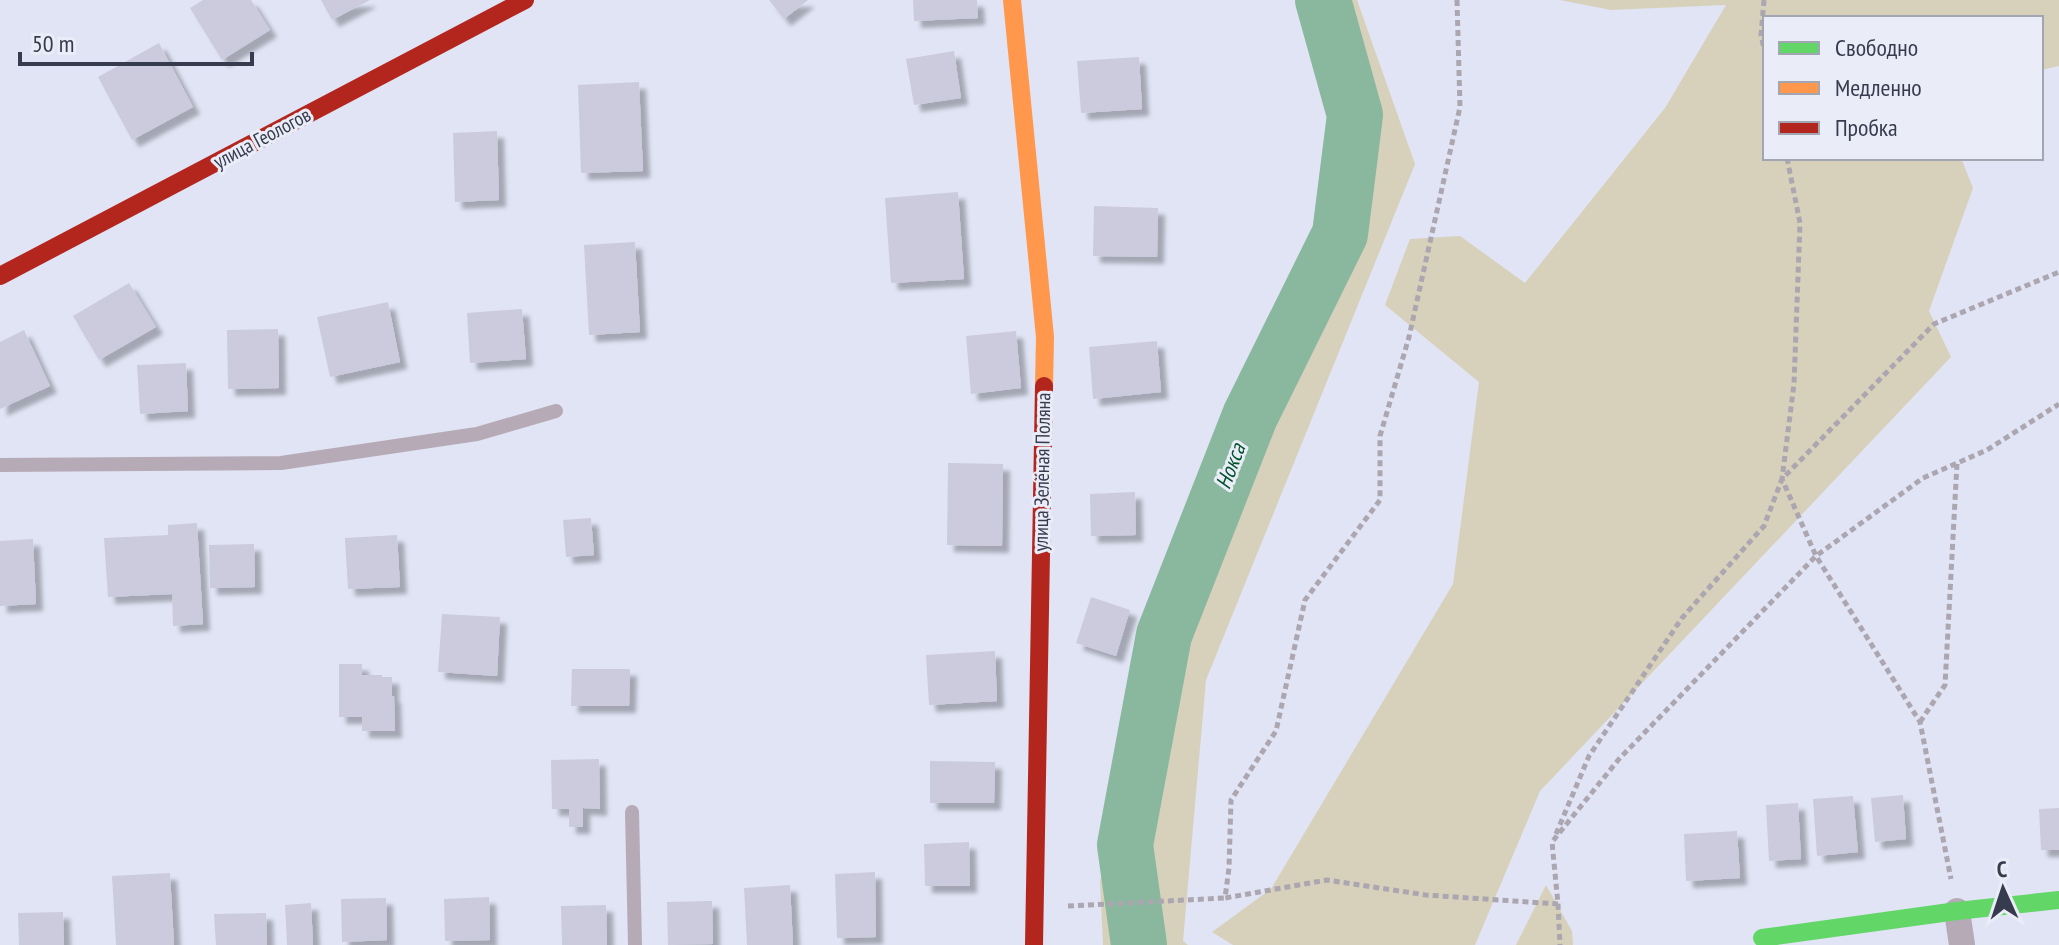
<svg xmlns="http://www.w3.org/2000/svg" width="2059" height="945" viewBox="0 0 2059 945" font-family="'PT Sans Narrow',sans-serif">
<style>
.green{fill:#d7d1bb}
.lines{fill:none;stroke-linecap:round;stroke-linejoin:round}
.river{stroke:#8ab89f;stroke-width:56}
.building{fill:#cccbde;filter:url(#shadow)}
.path{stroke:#aca6b1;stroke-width:5;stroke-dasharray:6 4;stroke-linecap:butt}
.lane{stroke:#b6aab7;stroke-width:14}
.street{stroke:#b6aab7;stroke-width:26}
.fast{stroke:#63d668;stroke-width:18}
.slow{stroke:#ff974d;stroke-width:18}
.jam{stroke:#b3261e;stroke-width:18}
.labels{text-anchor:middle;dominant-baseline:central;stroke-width:6;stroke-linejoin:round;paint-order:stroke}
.street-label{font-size:20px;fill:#373b4e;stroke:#eaedf7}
.water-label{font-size:22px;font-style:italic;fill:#00522b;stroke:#eaedf7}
</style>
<defs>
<filter id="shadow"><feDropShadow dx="7" dy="7" stdDeviation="2" flood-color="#0004"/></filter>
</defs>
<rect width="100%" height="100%" fill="#e0e4f4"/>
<path class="green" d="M 1303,0 L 1357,0 L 1415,164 L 1206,680 L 1183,941 L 1188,945 L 1103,945 L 1100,881 L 1155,633 L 1243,401 L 1321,237 L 1336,119 Z
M 1560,0 L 2059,0 L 2059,66 L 2041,70 L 2041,18 L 1765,18 L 1765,158 L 1961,158 L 1973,188 L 1929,311 L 1951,357 L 1540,791 L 1475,945 L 1233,945 L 1212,932 L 1271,889 L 1453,584 L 1479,382 L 1385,305 L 1410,239 L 1460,236 L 1525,283 L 1665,108 L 1726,5 L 1611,10 Z
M 1546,885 L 1572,931 L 1573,945 L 1516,945 Z"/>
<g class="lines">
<path class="river" d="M 1139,945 L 1125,845 L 1164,635 L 1250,416 L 1340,234 L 1355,115 L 1323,0"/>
</g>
<path class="building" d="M 203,0 L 251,0 L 270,30 L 222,60 L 190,8 Z
M 321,0 L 370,0 L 332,20 Z
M 769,0 L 808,0 L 784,19 Z
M 913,0 L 977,0 L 978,18 L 914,21 Z
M 159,43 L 193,107 L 132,140 L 98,77 Z
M 954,51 L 961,98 L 914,105 L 906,59 Z
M 1139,57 L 1142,109 L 1081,113 L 1077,61 Z
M 639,82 L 643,171 L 581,173 L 578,85 Z
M 497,131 L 499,200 L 455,202 L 453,133 Z
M 958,192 L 964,279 L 891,283 L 885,198 Z
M 1094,206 L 1158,208 L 1157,257 L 1093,256 Z
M 635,242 L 640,332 L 589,335 L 584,245 Z
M 129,283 L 156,327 L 99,360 L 73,316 Z
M 388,302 L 400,362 L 330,377 L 317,317 Z
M 522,309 L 526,359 L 470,363 L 467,313 Z
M 278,329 L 279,388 L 228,389 L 227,330 Z
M 24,330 L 50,386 L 0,409 L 0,342 Z
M 1016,331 L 1021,388 L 971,394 L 966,336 Z
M 1157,341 L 1161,392 L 1093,399 L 1089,347 Z
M 186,363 L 188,411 L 140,414 L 137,365 Z
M 948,463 L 1003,464 L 1002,546 L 947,545 Z
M 1135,492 L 1136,535 L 1091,536 L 1090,494 Z
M 591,518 L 594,555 L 566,557 L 563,520 Z
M 197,523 L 203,624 L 173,626 L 172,594 L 108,597 L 104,538 L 168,535 L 168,525 Z
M 397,535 L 400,587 L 348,589 L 345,538 Z
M 33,539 L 36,604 L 0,606 L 0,541 Z
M 254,544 L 255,587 L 210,588 L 209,545 Z
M 1091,597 L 1130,610 L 1116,656 L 1076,643 Z
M 442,614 L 500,617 L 497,676 L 438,672 Z
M 995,651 L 997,701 L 929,705 L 926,655 Z
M 339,664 L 362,664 L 362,675 L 382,675 L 382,677 L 392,677 L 392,696 L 394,696 L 395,731 L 362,731 L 362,717 L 339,717 Z
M 572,669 L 630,669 L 629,706 L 571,706 Z
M 599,759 L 600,809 L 583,808 L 583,827 L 569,827 L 569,809 L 552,809 L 551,760 Z
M 930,761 L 995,762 L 994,803 L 930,803 Z
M 1903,795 L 1906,839 L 1875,842 L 1871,798 Z
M 1853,796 L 1858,852 L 1817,856 L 1813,799 Z
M 1798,803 L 1801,859 L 1769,861 L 1766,805 Z
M 2059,808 L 2059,850 L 2041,850 L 2039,809 Z
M 1737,831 L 1740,878 L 1686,881 L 1684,834 Z
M 969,842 L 970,886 L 925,886 L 924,844 Z
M 875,872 L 876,937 L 837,938 L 835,874 Z
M 170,873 L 174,945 L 116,945 L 112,876 Z
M 790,885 L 793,945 L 747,945 L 744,888 Z
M 489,897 L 490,940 L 445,941 L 444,899 Z
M 386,898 L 387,940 L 342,942 L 341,899 Z
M 712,901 L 713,944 L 668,945 L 667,902 Z
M 311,903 L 313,945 L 287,945 L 285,905 Z
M 606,905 L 607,945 L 562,945 L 561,906 Z
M 63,912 L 64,945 L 19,945 L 18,913 Z
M 266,913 L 267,945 L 216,945 L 214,914 Z"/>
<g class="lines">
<path class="path" d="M 1457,0 L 1460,107 L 1409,337 L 1380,436 L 1380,500 L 1305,600 L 1276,731 L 1231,800 L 1229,868 L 1225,898 L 1327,880 L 1426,895 L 1558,904 L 1552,842 L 1619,759 L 1816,556 L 1923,478 L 1987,450 L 2059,404
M 1764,0 L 1761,35 L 1765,53
M 1787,158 L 1800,223 L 1794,384 L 1782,479 L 1816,556 L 1920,722 L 1951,879
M 1920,722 L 1945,685 L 1957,463
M 1556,834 L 1589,756 L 1682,618 L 1764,526 L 1782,479 L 1934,324 L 2059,272
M 1558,904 L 1560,945
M 1068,906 L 1225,898"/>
<path class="lane" d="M 0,465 L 281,463 L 477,434 L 556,411
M 632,812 L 635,945"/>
<path class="street" d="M 1957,911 L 1962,945"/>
<path class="fast" d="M 1762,938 L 1957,911 L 2059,900"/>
<path class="slow" d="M 1012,0 L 1045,337 L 1044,386"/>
<path class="jam" d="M 0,276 L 525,0
M 1034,945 L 1044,386"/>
</g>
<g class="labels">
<g class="street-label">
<text transform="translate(262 138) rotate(-28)">улица Геологов</text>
<text transform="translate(1042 472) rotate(-89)">улица Зелёная Поляна</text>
</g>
<g class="water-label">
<text transform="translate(1230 466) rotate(-69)">Нокса</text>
</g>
</g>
<rect x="1763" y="16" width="280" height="144" fill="#eaedf7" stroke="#a2a6b3" stroke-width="2"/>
<rect x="1779" y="42" width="40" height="12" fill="#63d668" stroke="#a2a6b3" stroke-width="2"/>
<text x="1835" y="56" font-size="24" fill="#373b4e">Свободно</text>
<rect x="1779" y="82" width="40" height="12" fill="#ff974d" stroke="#a2a6b3" stroke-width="2"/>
<text x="1835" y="96" font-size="24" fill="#373b4e">Медленно</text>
<rect x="1779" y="122" width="40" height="12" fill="#b3261e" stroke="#a2a6b3" stroke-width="2"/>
<text x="1835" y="136" font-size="24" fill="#373b4e">Пробка</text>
<g transform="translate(2003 889) rotate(357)" stroke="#eaedf7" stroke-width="6" paint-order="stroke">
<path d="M0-6L14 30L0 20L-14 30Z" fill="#373b4e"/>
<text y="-12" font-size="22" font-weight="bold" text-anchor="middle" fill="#373b4e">С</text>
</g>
<path d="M20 52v12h232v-12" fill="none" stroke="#373b4e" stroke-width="4"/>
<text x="32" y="52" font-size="24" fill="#373b4e" stroke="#eaedf7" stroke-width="6" paint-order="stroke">50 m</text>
</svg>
